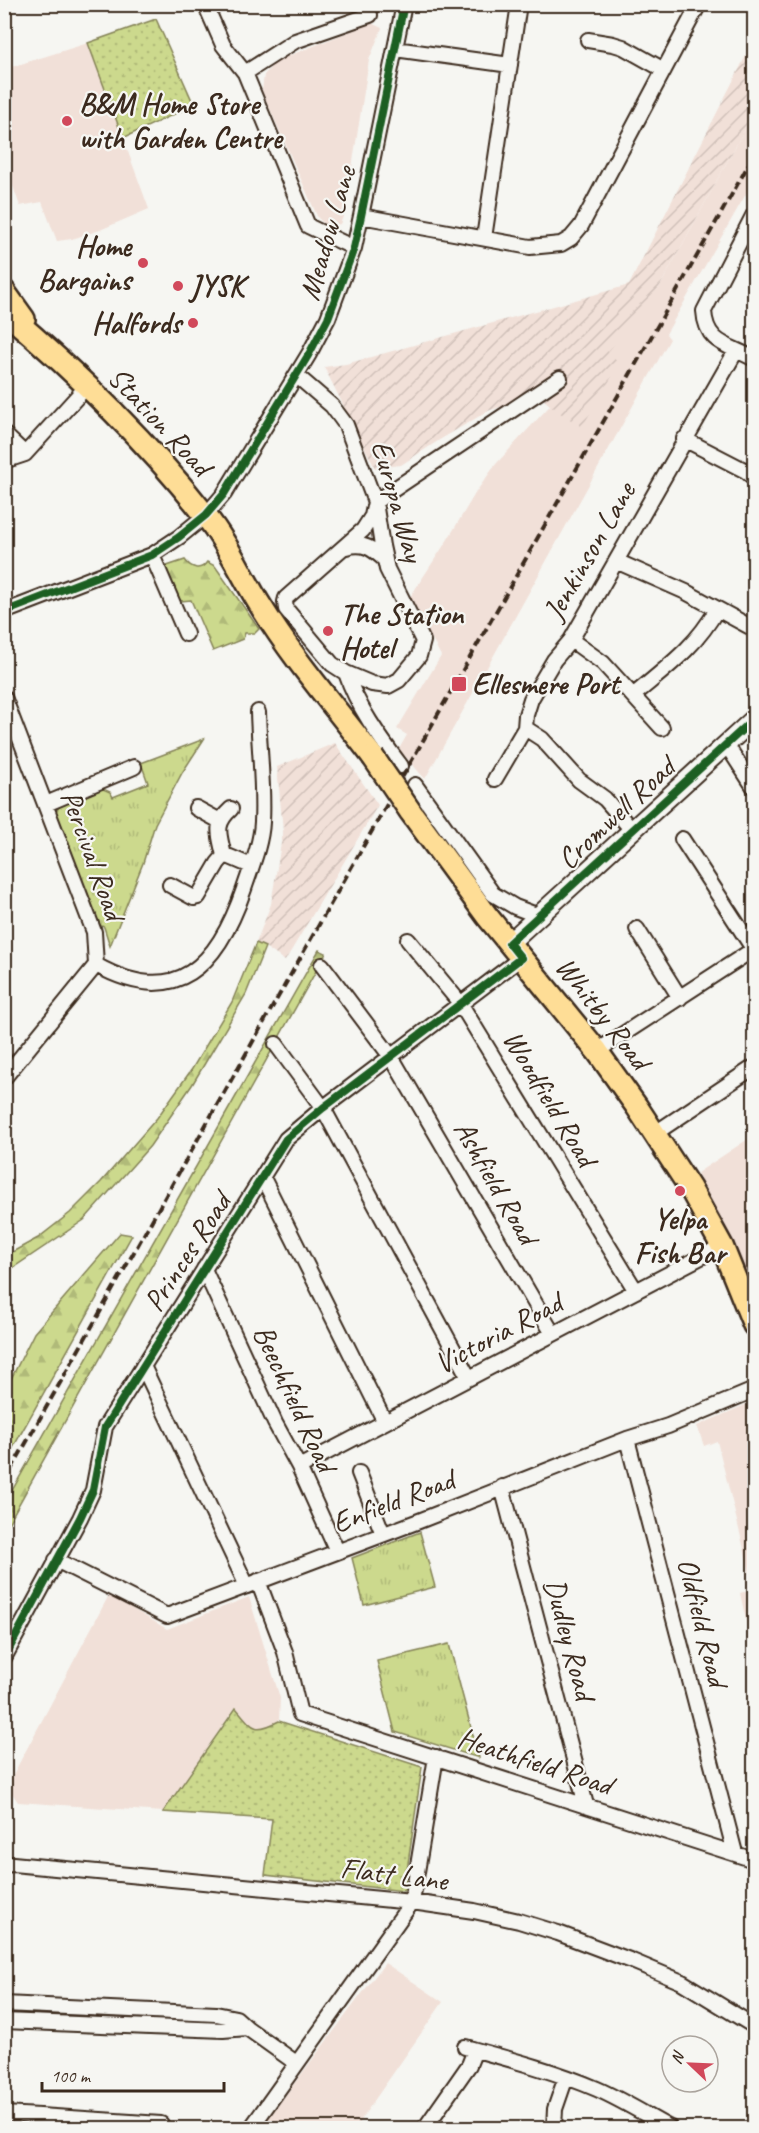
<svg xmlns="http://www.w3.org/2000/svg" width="759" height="2133" viewBox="0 0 759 2133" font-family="Caveat,sans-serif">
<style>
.built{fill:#f1e0d8}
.industrial{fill:url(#industrial-furrows)}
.grass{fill:url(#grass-tufts);stroke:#848256;stroke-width:1.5}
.forest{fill:url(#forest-firs);stroke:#848256;stroke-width:1.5}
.park{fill:url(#park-dots);stroke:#848256;stroke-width:1.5}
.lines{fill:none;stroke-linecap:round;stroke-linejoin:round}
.street-casing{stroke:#3b2a1e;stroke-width:18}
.secondary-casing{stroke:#3b2a1e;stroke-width:22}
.primary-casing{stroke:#3b2a1e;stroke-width:26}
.street{stroke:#f6f6f2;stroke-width:14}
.secondary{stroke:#f6f6f2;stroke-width:18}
.primary{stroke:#fedd96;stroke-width:21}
.rail{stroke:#3b2a1e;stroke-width:4;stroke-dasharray:9 4.5;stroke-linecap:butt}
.primary-bridge-casing{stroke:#3b2a1e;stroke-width:26;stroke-linecap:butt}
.primary-bridge{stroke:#fedd96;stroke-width:21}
.cycleway-casing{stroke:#f6f6f2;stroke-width:11}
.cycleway{stroke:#1b5e20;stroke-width:8}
.poi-dot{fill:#d1495b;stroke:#f6f6f2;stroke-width:2}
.labels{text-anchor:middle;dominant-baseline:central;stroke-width:4.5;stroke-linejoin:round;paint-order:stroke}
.poi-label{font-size:30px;font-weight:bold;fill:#3b2a1e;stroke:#f6f6f2;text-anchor:start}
.street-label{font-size:30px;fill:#3b2a1e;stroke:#f6f6f2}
</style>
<defs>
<pattern id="industrial-furrows" width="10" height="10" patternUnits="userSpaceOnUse" patternTransform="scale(1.5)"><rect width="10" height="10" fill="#f1e0d8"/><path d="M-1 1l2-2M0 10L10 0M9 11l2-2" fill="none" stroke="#d0c0b9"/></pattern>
<pattern id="grass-tufts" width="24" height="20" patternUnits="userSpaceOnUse" patternTransform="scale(1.5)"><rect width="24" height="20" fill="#ccd98d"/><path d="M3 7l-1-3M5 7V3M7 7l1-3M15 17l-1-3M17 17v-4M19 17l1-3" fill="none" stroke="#b0ba79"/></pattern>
<pattern id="forest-firs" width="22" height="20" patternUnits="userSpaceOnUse" patternTransform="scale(1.5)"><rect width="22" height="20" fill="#ccd98d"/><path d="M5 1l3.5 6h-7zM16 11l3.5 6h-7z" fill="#b0ba79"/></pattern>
<pattern id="park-dots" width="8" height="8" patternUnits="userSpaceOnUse" patternTransform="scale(1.5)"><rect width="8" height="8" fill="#ccd98d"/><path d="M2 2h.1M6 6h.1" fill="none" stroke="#b0ba79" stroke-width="1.8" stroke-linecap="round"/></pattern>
</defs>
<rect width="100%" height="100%" fill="#f6f6f2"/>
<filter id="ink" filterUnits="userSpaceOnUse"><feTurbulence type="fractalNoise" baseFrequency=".0167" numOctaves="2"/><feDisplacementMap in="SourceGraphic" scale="12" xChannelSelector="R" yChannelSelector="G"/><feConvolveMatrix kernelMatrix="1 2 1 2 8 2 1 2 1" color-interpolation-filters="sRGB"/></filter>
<g filter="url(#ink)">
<path class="built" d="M 371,23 L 382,28 L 369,60 L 345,212 L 340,224 L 328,227 L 318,218 L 262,91 L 264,75 L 276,61 Z
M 88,43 L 149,209 L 100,230 L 72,239 L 57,241 L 42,202 L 20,206 L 5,164 L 5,69 Z
M 754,112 L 754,180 L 666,334 L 670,339 L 425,779 L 399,749 L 407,735 L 397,729 L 441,656 L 410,597 L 448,539 L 476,492 L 496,464 L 659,288 Z
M 754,1135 L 754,1300 L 697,1173 Z
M 754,1401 L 754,1623 L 747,1625 L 740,1593 L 754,1589 L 717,1441 L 704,1446 L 697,1426 Z
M 109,1595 L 167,1629 L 249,1597 L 280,1698 L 279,1721 L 263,1729 L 254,1728 L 235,1708 L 163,1812 L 18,1802 L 7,1786 Z
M 385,1963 L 443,2002 L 355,2128 L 261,2128 Z"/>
<path class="industrial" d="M 754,40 L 754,112 L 659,288 L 608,352 L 620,363 L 582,427 L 554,409 L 538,394 L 488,411 L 441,439 L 401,465 L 375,468 L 324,367 L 346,364 L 629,285 Z
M 335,743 L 378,805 L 285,961 L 265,947 L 256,943 L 271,904 L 283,831 L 277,767 Z"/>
<path class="grass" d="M 204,739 L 182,773 L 155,824 L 143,863 L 110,946 L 104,927 L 99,925 L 55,813 L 61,804 L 101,788 L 110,792 L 113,797 L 148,783 L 141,763 Z
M 420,1532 L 435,1587 L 364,1605 L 352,1558 Z
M 449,1644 L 479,1758 L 395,1732 L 377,1661 Z"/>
<path class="forest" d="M 185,560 C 191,568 200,572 207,562 L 215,566 L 259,629 L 255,633 L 245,633 L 243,639 L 213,651 L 191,600 L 181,601 L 174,596 L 164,567 Z
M 256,943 L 265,947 L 246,994 L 192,1085 L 150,1146 L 84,1220 L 5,1273 L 5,1256 L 38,1238 L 70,1213 L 101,1182 L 157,1118 L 192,1069 L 232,1002 Z
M 319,950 L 326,953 L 5,1529 L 5,1503 Z
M 120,1233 L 132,1235 L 5,1462 L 5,1391 L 34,1333 Z"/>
<path class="park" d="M 156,19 L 194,105 L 123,138 L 88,43 Z
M 236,1708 C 253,1728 254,1734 279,1721 L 422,1767 L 404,1891 L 265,1875 L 272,1819 L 163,1812 Z"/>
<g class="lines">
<g class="street-casing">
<path id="street" d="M 205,4 L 223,45 L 245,73 L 308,226 L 354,248
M 588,40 L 613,44 L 623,47 L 664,70
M 395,49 L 510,65
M 245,73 L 295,41 L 370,15
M 754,214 L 704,311 C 706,345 730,345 754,359
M 361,216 L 530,247 L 561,244 L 571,238 L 581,226 L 699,4
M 484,238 L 519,4
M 296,375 L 332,406 L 346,425 L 375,502 L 382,546 L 387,569 L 423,641 L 419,656 L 399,680 L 388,686 L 372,684 L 346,673 L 332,664 L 286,609 L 285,602 L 286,598 L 363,530 L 372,516 L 375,502
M 4,434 L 25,454
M 684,439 L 746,471 L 754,478
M 4,461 L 25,454 L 87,386
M 375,502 L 560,378
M 346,547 C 364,542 372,548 385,560
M 152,555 L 186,634
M 616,561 L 686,592 L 754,629
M 4,612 L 152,555 L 179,537 L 206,515 L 224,494 L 309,354 L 328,318 L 354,248 L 361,216 L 404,4
M 571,640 L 603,663 L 662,728
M 346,673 C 357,706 380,738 401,766
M 634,695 C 666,668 696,647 717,609
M 4,697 L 94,932 L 96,965 L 4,1078
M 525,728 L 542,739 L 579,780 L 605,799 L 632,830
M 726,744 L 754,787
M 495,779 L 525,728 L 526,715 L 531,699 L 554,660 L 571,640 L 736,351
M 415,785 L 493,894 L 515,907 L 539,916
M 46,804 L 134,767
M 196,808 L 220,821
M 682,839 L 754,950
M 224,856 C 220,835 213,825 231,809
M 170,885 L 194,898 L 198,897 L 218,863 L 224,856 L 230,857 L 251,866
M 637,929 L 680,998
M 408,940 L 460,1003 L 636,1291
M 96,965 C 177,1010 218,965 244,889 C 251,868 261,844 262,822 C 264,787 259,748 258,712
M 322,965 L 392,1058 L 553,1334
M 276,1044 L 323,1108 L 469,1378
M 597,1051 L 754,949
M 654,1134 L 754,1067
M 263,1178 L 385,1422
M 204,1269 L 275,1423 L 299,1467 L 337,1551
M 143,1366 L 247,1586
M 627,1439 L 735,1853
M 299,1467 L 722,1246
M 359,1473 L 383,1534
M 502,1487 L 586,1805
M 56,1560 L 167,1616 L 419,1521 L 627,1439 L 668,1426 L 754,1390
M 258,1581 L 285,1652 L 300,1714 L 754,1860
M 4,1658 L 80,1518 L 93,1490 L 105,1427 L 286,1139 L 323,1108 L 521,958
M 4,1865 L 13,1864 L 412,1902 L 474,1911 L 519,1921 L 558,1933 L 632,1961 L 682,1982 L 754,2026
M 4,2004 L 216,2014 L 236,2018 L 247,2028 L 296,2063
M 4,2021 L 223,2030 L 247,2028
M 465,2047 C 509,2059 555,2071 597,2089 C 622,2100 646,2115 670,2128
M 4,2114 L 40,2116
M 60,2128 L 40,2116 L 161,2124 L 158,2128
M 251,2128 L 412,1902 L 436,1757
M 425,2128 L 469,2065 L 475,2050
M 554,2128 L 555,2109 L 566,2077"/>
</g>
<g class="secondary-casing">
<path id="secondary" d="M 509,943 L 754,719"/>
</g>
<g class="primary-casing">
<path id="primary" d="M 4,291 L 24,319
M 4,311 C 77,373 146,440 205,515 C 228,543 242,577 262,608 C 294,660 336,708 373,757
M 410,811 L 487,916 L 597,1051 L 637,1107 L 690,1188 L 722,1246 L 754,1325"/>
</g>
<use href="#street" class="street"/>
<use href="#secondary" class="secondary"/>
<use href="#primary" class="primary"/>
<path class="rail" d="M 4,1482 L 754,155"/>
<g class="primary-bridge-casing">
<path id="primary-bridge" d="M 373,757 L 410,811"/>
</g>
<use href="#primary-bridge" class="primary-bridge"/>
<g class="cycleway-casing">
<path id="cycleway" d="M 4,612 L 152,555 L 179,537 L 206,515 L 224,494 L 309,354 L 328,318 L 354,248 L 361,216 L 404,4
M 4,1658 L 80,1518 L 93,1490 L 105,1427 L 286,1139 L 323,1108 L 521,958 L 509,943 L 754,719"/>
</g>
<use href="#cycleway" class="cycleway"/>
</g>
</g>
<g class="poi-dot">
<circle cx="67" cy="121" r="6"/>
<circle cx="143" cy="263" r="6"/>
<circle cx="178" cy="286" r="6"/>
<circle cx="193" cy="323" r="6"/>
<circle cx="328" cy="631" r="6"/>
<rect x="451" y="676" width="16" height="16" rx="3"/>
<circle cx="680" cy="1191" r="6"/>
</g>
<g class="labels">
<g class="poi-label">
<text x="79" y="104">B&amp;M Home Store<tspan x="79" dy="34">with Garden Centre</tspan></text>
<text x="131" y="246" text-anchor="end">Home<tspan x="131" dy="34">Bargains</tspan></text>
<text x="190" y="286">JYSK</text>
<text x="181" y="323" text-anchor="end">Halfords</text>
<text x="340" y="614">The Station<tspan x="340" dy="34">Hotel</tspan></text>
<text x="472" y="684">Ellesmere Port</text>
<text x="680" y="1219" text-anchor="middle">Yelpa<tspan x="680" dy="34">Fish Bar</tspan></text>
</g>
<g class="street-label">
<text transform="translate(327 233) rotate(-74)">Meadow Lane</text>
<text transform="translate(160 421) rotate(47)">Station Road</text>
<text transform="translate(398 501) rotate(74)">Europa Way</text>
<text transform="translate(589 551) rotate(-60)">Jenkinson Lane</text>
<text transform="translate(616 813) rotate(-43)">Cromwell Road</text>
<text transform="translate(93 855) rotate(70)">Percival Road</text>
<text transform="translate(603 1013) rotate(52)">Whitby Road</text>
<text transform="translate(550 1098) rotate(59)">Woodfield Road</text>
<text transform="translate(496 1182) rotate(60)">Ashfield Road</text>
<text transform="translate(187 1252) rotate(-57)">Princes Road</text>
<text transform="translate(498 1333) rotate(-28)">Victoria Road</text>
<text transform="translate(295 1398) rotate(65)">Beechfield Road</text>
<text transform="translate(393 1501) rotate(-21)">Enfield Road</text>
<text transform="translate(703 1622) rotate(76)">Oldfield Road</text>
<text transform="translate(570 1639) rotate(75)">Dudley Road</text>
<text transform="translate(535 1761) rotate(18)">Heathfield Road</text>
<text transform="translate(394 1874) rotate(7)">Flatt Lane</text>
</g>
</g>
<rect width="759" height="2133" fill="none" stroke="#f6f6f2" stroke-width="24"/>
<rect x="12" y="12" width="735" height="2109" fill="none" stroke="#3b2a1e" stroke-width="2" filter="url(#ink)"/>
<g transform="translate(690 2064) rotate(293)"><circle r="28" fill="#f6f6f2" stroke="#aba49d" stroke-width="1.5"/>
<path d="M0-4.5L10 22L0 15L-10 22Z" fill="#d1495b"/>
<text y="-9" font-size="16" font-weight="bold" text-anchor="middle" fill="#3b2a1e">N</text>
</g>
<path d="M42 2082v9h182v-9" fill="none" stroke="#3b2a1e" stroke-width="3"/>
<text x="51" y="2082" font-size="18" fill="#3b2a1e" stroke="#f6f6f2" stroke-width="4.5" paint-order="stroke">100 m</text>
</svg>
